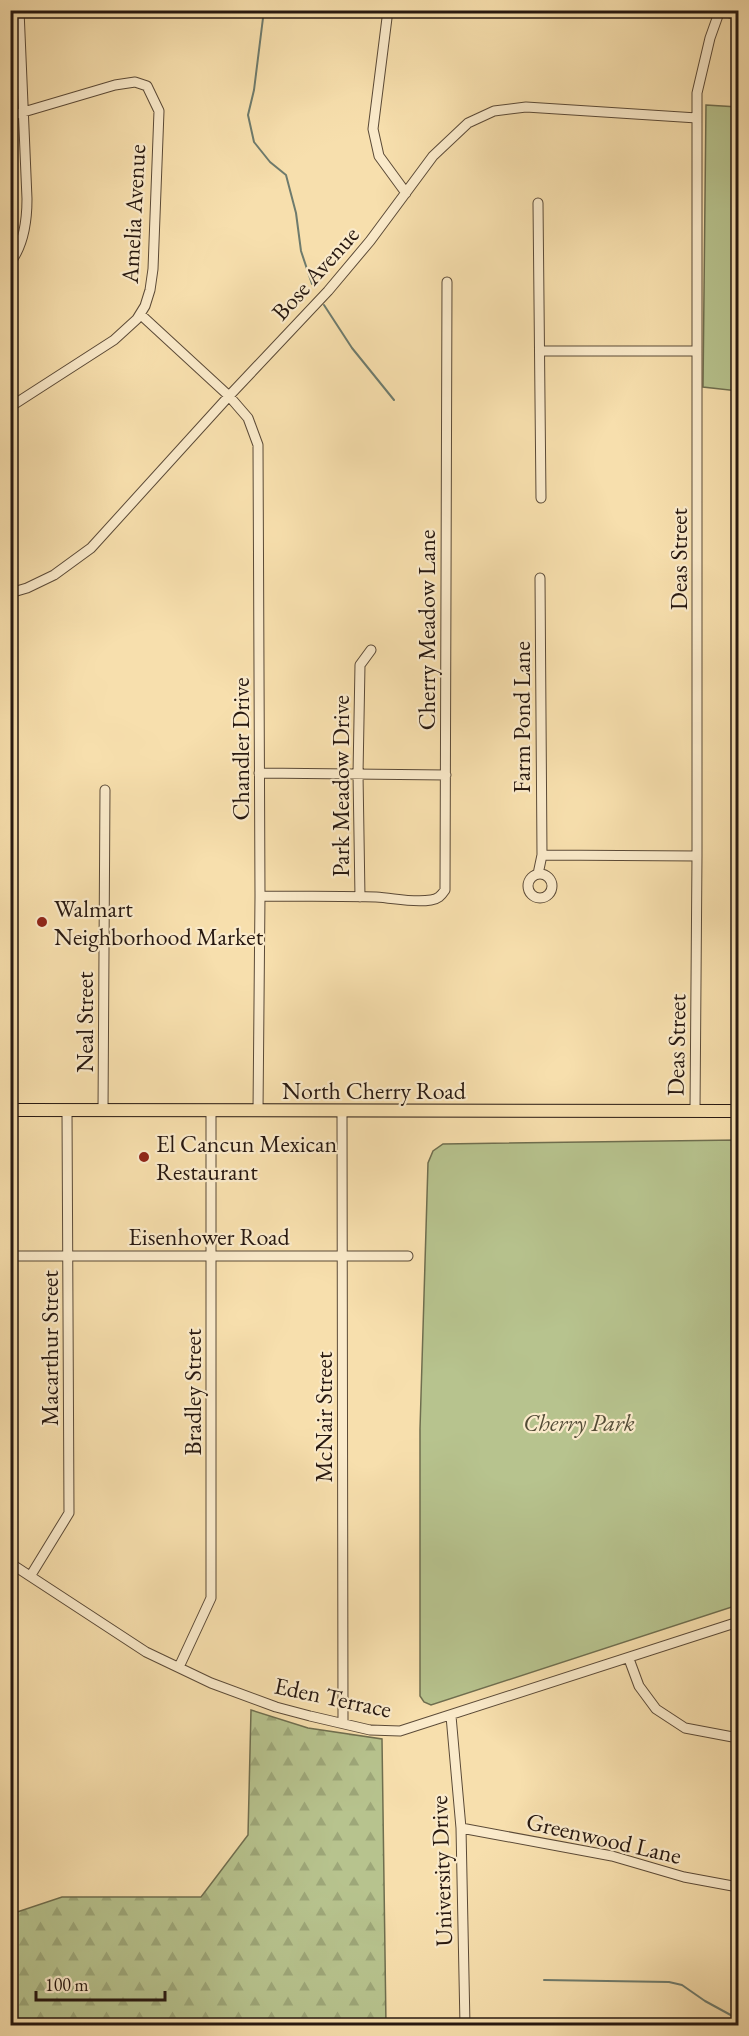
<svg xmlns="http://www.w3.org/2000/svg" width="749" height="2036" viewBox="0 0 749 2036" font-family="'EB Garamond',serif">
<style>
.forest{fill:url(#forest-firs);stroke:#6f6e4f;stroke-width:1.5}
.park{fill:#b7c38e;stroke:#6f6e4f;stroke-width:1.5}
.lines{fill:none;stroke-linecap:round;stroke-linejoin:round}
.stream{stroke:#6e7b6d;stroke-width:2}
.minor-casing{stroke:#5b4a37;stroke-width:11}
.major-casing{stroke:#271810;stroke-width:14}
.minor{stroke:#faeaca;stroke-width:9}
.major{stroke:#f7dfad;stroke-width:12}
.poi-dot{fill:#8f2418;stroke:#faeaca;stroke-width:2}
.labels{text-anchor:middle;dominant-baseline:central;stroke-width:4.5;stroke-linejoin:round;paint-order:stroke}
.street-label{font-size:24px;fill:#271810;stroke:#faeaca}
.poi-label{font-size:24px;fill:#271810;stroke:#faeaca;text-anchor:start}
.park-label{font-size:24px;font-style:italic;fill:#524b36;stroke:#faeaca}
</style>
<defs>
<pattern id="forest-firs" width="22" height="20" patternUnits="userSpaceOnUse" patternTransform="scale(1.5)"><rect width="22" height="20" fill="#b7c38e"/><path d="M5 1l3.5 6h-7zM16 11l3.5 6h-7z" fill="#9da779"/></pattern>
</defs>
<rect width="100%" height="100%" fill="#f7dfad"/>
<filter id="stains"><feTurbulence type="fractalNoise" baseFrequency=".00333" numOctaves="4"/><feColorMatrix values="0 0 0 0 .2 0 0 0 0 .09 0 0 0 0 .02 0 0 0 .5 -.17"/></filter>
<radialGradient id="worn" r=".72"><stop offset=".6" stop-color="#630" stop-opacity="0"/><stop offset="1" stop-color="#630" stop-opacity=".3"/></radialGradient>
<path class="forest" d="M 251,1710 L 308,1728 L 382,1739 L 386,2025 L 11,2025 L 11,1914 L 62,1897 L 201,1897 L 248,1835 Z"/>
<path class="park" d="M 706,105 L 738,107 L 738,391 L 703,387 Z
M 738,1140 L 738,1605 L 431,1705 L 424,1702 L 420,1696 L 420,1429 L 428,1163 L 433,1151 L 443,1144 Z"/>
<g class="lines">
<path class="stream" d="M 264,10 L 254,90 L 248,115 L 254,142 L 270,162 L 286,175 L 296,213 L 301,251 L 312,284
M 324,305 L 352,348 L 394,400
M 544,1980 L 669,1982 L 682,1985 L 705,2001 L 738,2019"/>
<g class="minor-casing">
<path id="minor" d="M 388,10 L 373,129 L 379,156 L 406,193
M 718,10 L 738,15
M 10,116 L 115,85 L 135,82 L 147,86 L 159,111 L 153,269 L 150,290 L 145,306 L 137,319 L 114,340 L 10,407
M 538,203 L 541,498
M 10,263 C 23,246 27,220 27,199 L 19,10
M 140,314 L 229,396 L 248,418 L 258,445 L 260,896 L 258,1111
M 541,351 L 697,351
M 10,593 L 27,588 L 54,575 L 91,548 L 229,396 L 328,291 L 370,241 L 433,156 L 468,123 L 494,111 L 526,107 L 697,118
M 259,773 L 446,775
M 542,855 L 697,856
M528 886a12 12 0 1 1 24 0a12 12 0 1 1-24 0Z
M 538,874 L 542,855 L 540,578
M 260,896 C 298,896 337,896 376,897 C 394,898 412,903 431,900 C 438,899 441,896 445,890 L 447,282
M 360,897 L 358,774 L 360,665 L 371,650
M 103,1111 L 105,790
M 342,1111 L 343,1723
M 695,1111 L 697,856 L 697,93 L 710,38 L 720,10
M 10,1256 L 408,1256
M 10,1563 L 146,1652 L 211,1683 L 276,1707 L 310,1716 L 370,1730 L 400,1731 L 738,1622
M 31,1575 L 69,1513 L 67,1111
M 629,1659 L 639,1686 L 656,1709 L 685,1728 L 738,1738
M 179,1667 L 211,1598 L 211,1111
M 451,1716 L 461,1828 L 465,2026
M 461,1828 L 612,1856 L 684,1877 L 738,1887"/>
</g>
<g class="major-casing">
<path id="major" d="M 10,1110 L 738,1111"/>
</g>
<use href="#minor" class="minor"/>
<use href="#major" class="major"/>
</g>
<g class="poi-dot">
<circle cx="42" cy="922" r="6"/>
<circle cx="144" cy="1157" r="6"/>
</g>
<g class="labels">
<g class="street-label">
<text transform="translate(133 214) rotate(-87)">Amelia Avenue</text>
<text transform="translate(315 273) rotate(-48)">Bose Avenue</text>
<text transform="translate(678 559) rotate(-90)">Deas Street</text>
<text transform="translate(426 630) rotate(-90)">Cherry Meadow Lane</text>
<text transform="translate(521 717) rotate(-90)">Farm Pond Lane</text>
<text transform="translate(240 749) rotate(-90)">Chandler Drive</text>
<text transform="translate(340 786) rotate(-90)">Park Meadow Drive</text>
<text transform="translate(84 1022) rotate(-90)">Neal Street</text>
<text transform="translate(676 1045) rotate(-89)">Deas Street</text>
<text x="374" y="1090">North Cherry Road</text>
<text x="209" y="1236">Eisenhower Road</text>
<text transform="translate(49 1348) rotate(-90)">Macarthur Street</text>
<text transform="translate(192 1392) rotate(-90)">Bradley Street</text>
<text transform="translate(323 1417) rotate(-90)">McNair Street</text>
<text transform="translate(333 1697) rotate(12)">Eden Terrace</text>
<text transform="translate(604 1838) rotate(13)">Greenwood Lane</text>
<text transform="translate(441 1871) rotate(-92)">University Drive</text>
</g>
<g class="poi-label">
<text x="54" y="908">Walmart<tspan x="54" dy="28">Neighborhood Market</tspan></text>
<text x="156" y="1143">El Cancun Mexican<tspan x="156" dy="28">Restaurant</tspan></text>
</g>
<g class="park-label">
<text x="579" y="1422">Cherry Park</text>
</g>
</g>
<rect width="749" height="2036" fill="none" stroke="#f7dfad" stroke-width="36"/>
<rect x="12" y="12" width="725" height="2012" fill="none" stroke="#271810" stroke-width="3"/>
<rect x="18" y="18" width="713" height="2000" fill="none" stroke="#271810" stroke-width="1.5"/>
<path d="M36 1991v9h129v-9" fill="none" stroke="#271810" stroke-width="3"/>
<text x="45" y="1991" font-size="18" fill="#271810" stroke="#faeaca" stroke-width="4.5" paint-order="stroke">100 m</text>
<rect width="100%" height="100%" filter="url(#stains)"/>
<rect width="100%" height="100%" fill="url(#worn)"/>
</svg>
